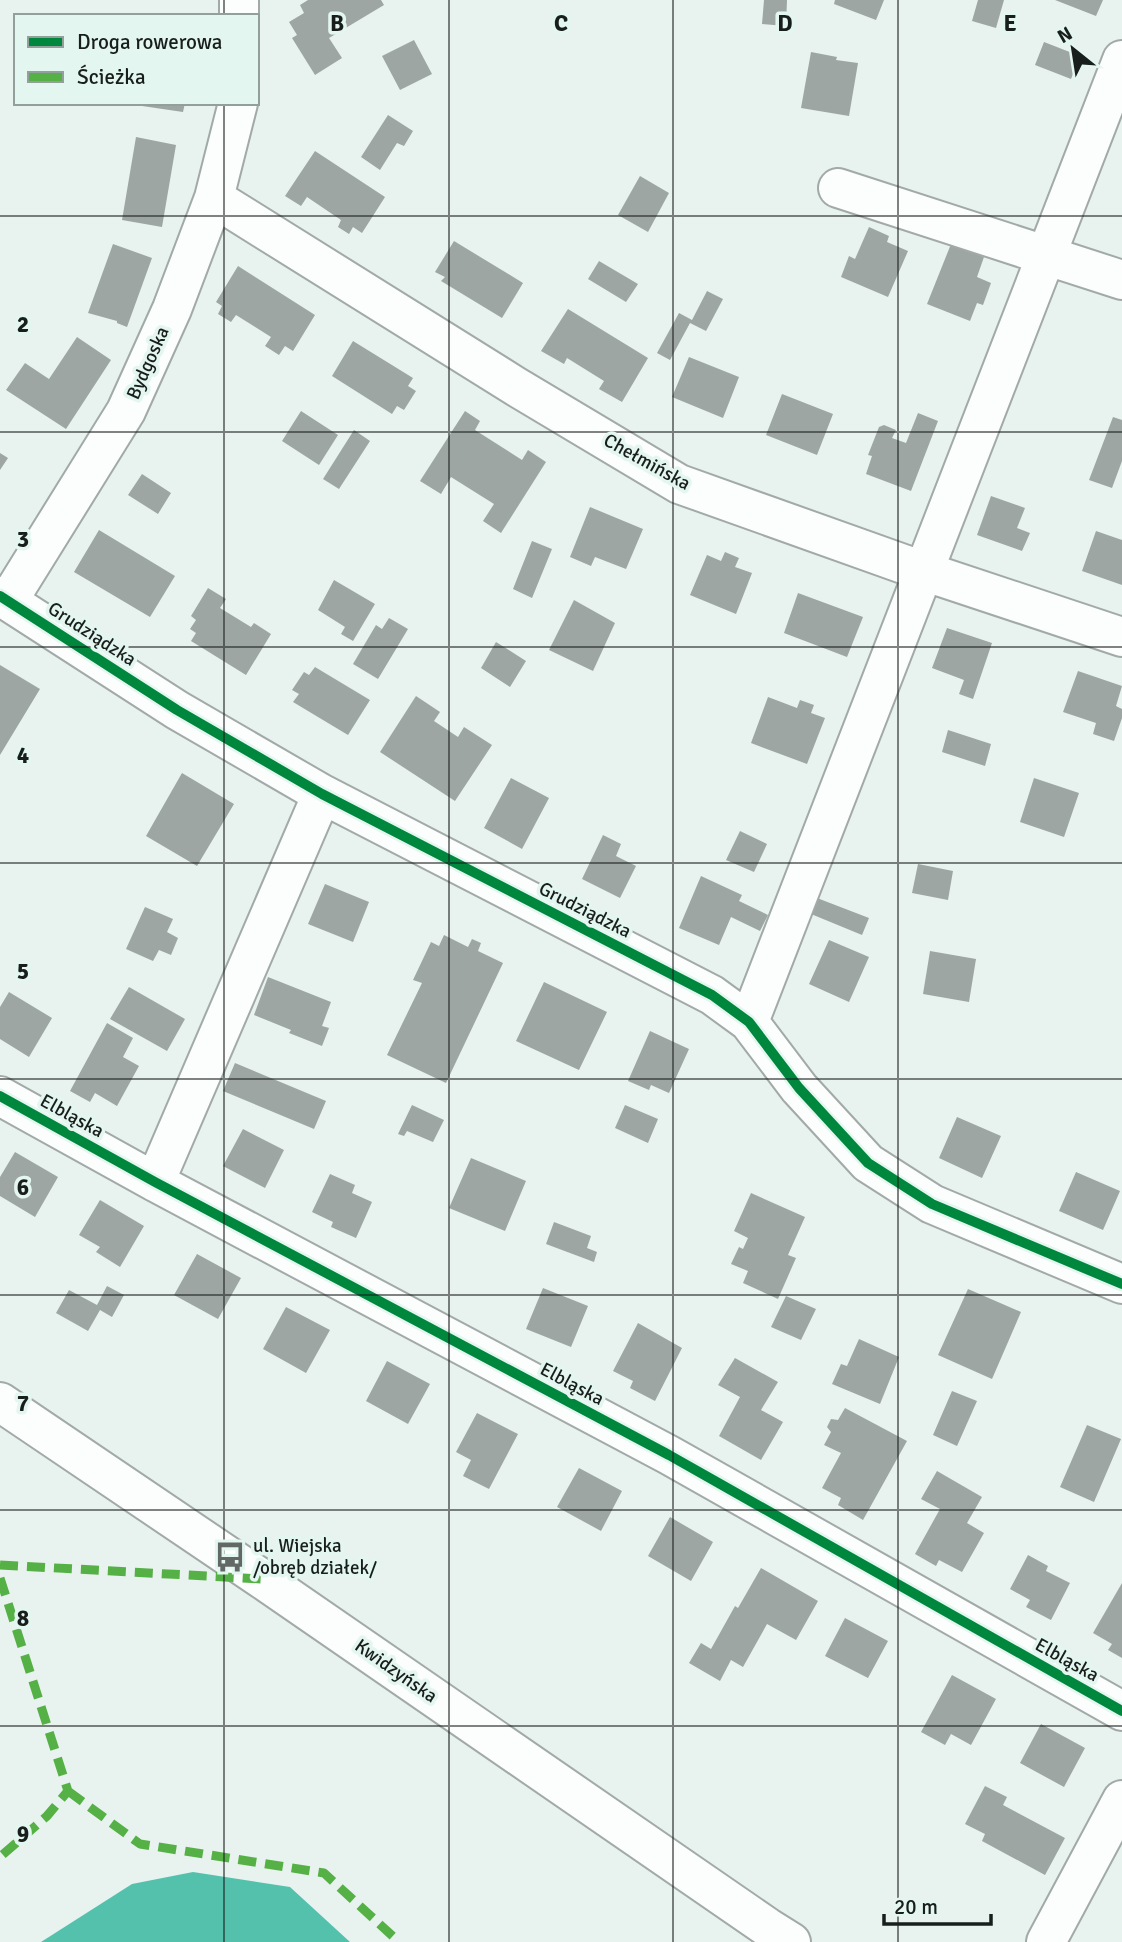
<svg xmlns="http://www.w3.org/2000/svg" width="1122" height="1942" viewBox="0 0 1122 1942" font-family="Signika,sans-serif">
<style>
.water{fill:#54c1ad}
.building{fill:#9ea6a4}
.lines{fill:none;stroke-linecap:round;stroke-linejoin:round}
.minor-casing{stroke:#a2aaa8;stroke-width:42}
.minor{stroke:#fcfdfd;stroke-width:38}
.quiet{stroke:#55b145;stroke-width:9;stroke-dasharray:18 9;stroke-linecap:butt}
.cycleway-casing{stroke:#e4f6f0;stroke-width:15}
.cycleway{stroke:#00873e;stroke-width:10}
.grid{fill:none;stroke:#181e1c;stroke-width:2;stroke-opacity:0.55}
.labels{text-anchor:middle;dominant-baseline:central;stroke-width:7;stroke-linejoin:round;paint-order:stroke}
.street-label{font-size:19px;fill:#181e1c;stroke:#e4f6f0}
.poi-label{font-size:19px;fill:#181e1c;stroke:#e4f6f0;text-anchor:start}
.grid-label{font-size:23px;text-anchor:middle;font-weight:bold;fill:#181e1c;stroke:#e4f6f0;stroke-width:7;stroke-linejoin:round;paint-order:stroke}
</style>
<rect width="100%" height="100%" fill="#e8f2ef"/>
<path class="water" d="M 193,1872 L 290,1887 L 350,1942 L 41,1942 L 132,1884 Z"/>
<path class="building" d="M 308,0 L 381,0 L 384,5 L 329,38 L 342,58 L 315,75 L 292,38 L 297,35 L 289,22 L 304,13 L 300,5 Z
M 764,0 L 787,0 L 786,26 L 762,24 Z
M 835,0 L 884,0 L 876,20 L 834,4 Z
M 978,0 L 1004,0 L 996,28 L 972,21 Z
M 1055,0 L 1103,0 L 1096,16 Z
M 414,40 L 432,74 L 400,90 L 382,56 Z
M 1044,42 L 1080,56 L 1071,79 L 1035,65 Z
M 811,52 L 837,57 L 836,60 L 858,63 L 849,116 L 801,108 Z
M 143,103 L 185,103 L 183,112 L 142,106 Z
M 388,115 L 413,131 L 404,146 L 397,143 L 380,170 L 361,157 Z
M 136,137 L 176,145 L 162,227 L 122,220 Z
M 315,151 L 385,197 L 362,233 L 353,227 L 349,234 L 338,227 L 341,220 L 307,197 L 301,206 L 285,196 Z
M 640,176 L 669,193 L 648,232 L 618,215 Z
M 869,227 L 889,236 L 887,242 L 908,251 L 888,297 L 841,277 L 849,256 L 855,259 Z
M 454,241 L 523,283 L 502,318 L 441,281 L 445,277 L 435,272 Z
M 113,244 L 152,258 L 127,327 L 117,323 L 117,321 L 88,313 Z
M 951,244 L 984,257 L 977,277 L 991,283 L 983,305 L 977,303 L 970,321 L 927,304 Z
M 599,261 L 638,284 L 626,302 L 588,279 Z
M 238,266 L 315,315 L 293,351 L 285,346 L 279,355 L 265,346 L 271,337 L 236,315 L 231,322 L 218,314 L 222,306 L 216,302 Z
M 707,291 L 723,299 L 706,331 L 690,323 L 670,360 L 657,353 L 679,313 L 692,320 Z
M 568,309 L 648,358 L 622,402 L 599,389 L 604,381 L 567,358 L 564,364 L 541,351 Z
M 77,337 L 111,360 L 66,429 L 6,390 L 25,363 L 49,379 Z
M 353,341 L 413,378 L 408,386 L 416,391 L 404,410 L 397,406 L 392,414 L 332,376 Z
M 689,357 L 739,377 L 723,418 L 672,397 Z
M 782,394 L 833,414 L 817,455 L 766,435 Z
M 301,411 L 338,435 L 319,465 L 282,441 Z
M 465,411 L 480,421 L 475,430 L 522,460 L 528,450 L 546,462 L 501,533 L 483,521 L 494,504 L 451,477 L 441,494 L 420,481 Z
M 918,413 L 938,421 L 911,491 L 866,474 L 872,456 L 868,455 L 879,427 L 884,425 L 896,430 L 892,438 L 906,443 Z
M 1113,417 L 1122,420 L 1122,461 L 1112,488 L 1089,480 Z
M 354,430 L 370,441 L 339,489 L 323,479 Z
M 0,453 L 8,458 L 0,470 Z
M 142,474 L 171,493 L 158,514 L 128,495 Z
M 991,496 L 1025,508 L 1017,528 L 1030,533 L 1022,551 L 977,535 Z
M 590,507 L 643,529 L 626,569 L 595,557 L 591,566 L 570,557 Z
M 99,530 L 175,576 L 150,617 L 74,572 Z
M 1096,531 L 1122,540 L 1122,585 L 1082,571 Z
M 532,541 L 552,549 L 532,598 L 513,589 Z
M 725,552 L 739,558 L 735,567 L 752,573 L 736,614 L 690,595 L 707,555 L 721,561 Z
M 334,580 L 375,604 L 353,641 L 341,634 L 345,627 L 318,610 Z
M 208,588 L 226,599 L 220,608 L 251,627 L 254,623 L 271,634 L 246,675 L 191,641 L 196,633 L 190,629 L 196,620 L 191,616 Z
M 798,593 L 863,617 L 847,657 L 784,633 Z
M 574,600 L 615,623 L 593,671 L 549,650 Z
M 389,618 L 408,629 L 378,679 L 353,664 L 376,625 L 382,629 Z
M 947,628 L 992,643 L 973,699 L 959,694 L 964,680 L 932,668 Z
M 496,642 L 526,661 L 510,687 L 481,668 Z
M 0,665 L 40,689 L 0,755 Z
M 315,667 L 370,700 L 348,735 L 293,702 L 299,694 L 292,690 L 304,672 L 309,675 Z
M 1078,671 L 1122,686 L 1116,706 L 1122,709 L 1122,718 L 1114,741 L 1093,734 L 1096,723 L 1063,712 Z
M 416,696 L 440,712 L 434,721 L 458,737 L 464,727 L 492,745 L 455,801 L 380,752 Z
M 768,697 L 797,708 L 800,700 L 814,705 L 811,713 L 825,718 L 807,764 L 751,743 Z
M 948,730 L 991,744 L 985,766 L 942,752 Z
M 182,773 L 234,804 L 197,866 L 146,836 Z
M 511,778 L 549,798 L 522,849 L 484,828 Z
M 1034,778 L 1079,793 L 1064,837 L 1020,822 Z
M 740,831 L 767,844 L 754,872 L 726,860 Z
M 603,835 L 621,844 L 616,856 L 636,866 L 620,898 L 582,879 Z
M 918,864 L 953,871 L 948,900 L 912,893 Z
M 701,876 L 742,895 L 739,901 L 768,915 L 760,931 L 731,917 L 719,945 L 679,928 Z
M 325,884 L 369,902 L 353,942 L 308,924 Z
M 817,898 L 869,918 L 862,935 L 811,914 Z
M 145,907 L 173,919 L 167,932 L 178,938 L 171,955 L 159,950 L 153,961 L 126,949 Z
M 444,935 L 468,947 L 472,939 L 481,943 L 478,951 L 503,963 L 446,1083 L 387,1055 L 422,983 L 413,980 L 431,942 L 439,946 Z
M 829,940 L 869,957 L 849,1002 L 809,984 Z
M 930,951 L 976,959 L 969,1002 L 923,994 Z
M 268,977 L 331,1002 L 322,1026 L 329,1028 L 322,1046 L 289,1033 L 291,1030 L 254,1015 Z
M 544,982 L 607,1012 L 579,1070 L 516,1041 Z
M 129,987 L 185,1019 L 167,1051 L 110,1019 Z
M 9,992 L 52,1018 L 29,1057 L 0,1039 L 0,1007 Z
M 107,1023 L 133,1038 L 123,1057 L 139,1066 L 117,1106 L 95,1093 L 90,1102 L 70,1091 Z
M 650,1031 L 689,1049 L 669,1093 L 651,1085 L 649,1090 L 628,1081 Z
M 235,1063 L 326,1101 L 314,1129 L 223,1091 Z
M 412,1105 L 444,1120 L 433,1142 L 407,1131 L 404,1136 L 398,1134 Z
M 625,1105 L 658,1119 L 648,1143 L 615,1128 Z
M 957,1117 L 1001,1136 L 982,1178 L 939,1158 Z
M 243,1129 L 284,1150 L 265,1188 L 223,1166 Z
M 15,1152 L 58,1177 L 35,1217 L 0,1196 L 0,1177 Z
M 471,1158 L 526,1181 L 505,1231 L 449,1208 Z
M 1076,1172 L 1120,1191 L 1103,1230 L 1059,1211 Z
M 330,1174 L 355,1185 L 352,1193 L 372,1202 L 356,1238 L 331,1227 L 333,1222 L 312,1212 Z
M 751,1193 L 805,1217 L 788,1255 L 796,1258 L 778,1299 L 743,1283 L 748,1271 L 731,1264 L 739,1247 L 743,1249 L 748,1238 L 734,1231 Z
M 100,1200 L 144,1226 L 120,1267 L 96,1252 L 100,1247 L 79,1235 Z
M 554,1222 L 591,1236 L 587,1248 L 597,1252 L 594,1262 L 546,1244 Z
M 197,1254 L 241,1278 L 218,1319 L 174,1295 Z
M 107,1286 L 124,1295 L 112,1317 L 100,1310 L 88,1331 L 56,1313 L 69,1290 L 97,1305 Z
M 543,1288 L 588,1306 L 571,1347 L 526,1329 Z
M 968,1289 L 1021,1312 L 992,1379 L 938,1355 Z
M 786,1296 L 816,1309 L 801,1340 L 771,1327 Z
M 286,1307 L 330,1330 L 306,1373 L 263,1349 Z
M 638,1323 L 682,1348 L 655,1401 L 630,1388 L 633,1381 L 613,1371 Z
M 859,1339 L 899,1357 L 880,1404 L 832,1384 L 841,1364 L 847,1366 Z
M 735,1358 L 778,1382 L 761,1410 L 783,1422 L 761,1460 L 719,1436 L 740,1397 L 718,1385 Z
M 387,1361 L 430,1384 L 408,1424 L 366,1401 Z
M 952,1391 L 977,1401 L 957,1446 L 933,1435 Z
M 845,1408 L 907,1441 L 863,1520 L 838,1505 L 841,1498 L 822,1488 L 841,1453 L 824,1445 L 831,1432 L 827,1427 L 831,1419 L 838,1420 Z
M 477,1413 L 518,1434 L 489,1489 L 463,1476 L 471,1460 L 456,1452 Z
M 1087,1425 L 1121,1439 L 1094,1502 L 1060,1487 Z
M 579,1468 L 622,1491 L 601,1531 L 557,1507 Z
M 937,1471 L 982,1497 L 967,1523 L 984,1533 L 962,1572 L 939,1560 L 936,1566 L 915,1554 L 940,1509 L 921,1499 Z
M 670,1517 L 713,1542 L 691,1581 L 648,1556 Z
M 1028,1555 L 1048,1566 L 1046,1571 L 1070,1583 L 1051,1620 L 1026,1607 L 1030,1600 L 1010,1589 Z
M 761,1568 L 818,1601 L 796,1640 L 767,1624 L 743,1667 L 731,1660 L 720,1681 L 689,1663 L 701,1643 L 711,1649 L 735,1606 L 738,1608 Z
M 1122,1583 L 1122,1658 L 1108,1650 L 1112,1644 L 1093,1633 Z
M 845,1618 L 888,1641 L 868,1678 L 825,1656 Z
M 952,1675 L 996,1699 L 971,1745 L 951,1734 L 945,1745 L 921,1732 Z
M 1041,1724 L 1085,1748 L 1064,1787 L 1020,1763 Z
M 985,1786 L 1007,1797 L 1003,1805 L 1065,1838 L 1045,1875 L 982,1841 L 985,1834 L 965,1824 Z"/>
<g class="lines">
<g class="minor-casing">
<path id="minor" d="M 239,0 L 239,16
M 838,188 L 1122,280
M 214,198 L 515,386 L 679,484 L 923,571 L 1122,637
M 0,596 L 177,710 L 322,794 L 712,995 L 749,1022 L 799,1088 L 868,1163 L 932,1204 L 1122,1284
M 8,601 L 126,411 L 172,309 L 214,198 L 238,103
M 749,1022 L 1122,60
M 0,1096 L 155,1182 L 669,1455 L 1122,1711
M 155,1182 L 322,794
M 0,1402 L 262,1579 L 767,1927 L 791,1942
M 1046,1942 L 1122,1800"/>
</g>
<use href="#minor" class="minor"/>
<path class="quiet" d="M 0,1565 L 262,1579
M 0,1578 L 68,1791 L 47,1816 L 0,1857
M 68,1791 L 140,1844 L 324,1873 L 399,1942"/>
<g class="cycleway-casing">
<path id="cycleway" d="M 0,596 L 177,710 L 322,794 L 712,995 L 749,1022 L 799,1088 L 868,1163 L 932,1204 L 1122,1284
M 0,1096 L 155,1182 L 669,1455 L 1122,1711"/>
</g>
<use href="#cycleway" class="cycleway"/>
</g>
<path class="grid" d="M 224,0 L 224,16M 449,0 L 449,1942M 673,0 L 673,1942M 898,0 L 898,1942M 224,103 L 224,1942M 0,216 L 1122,216M 0,432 L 1122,432M 0,647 L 1122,647M 0,863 L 1122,863M 0,1079 L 1122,1079M 0,1295 L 1122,1295M 0,1510 L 1122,1510M 0,1726 L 1122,1726"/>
<defs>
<g id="bus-bare" transform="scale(2.415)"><path d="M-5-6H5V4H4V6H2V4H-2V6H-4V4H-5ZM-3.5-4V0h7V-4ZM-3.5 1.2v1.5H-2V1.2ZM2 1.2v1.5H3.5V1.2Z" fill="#616866" stroke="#e4f6f0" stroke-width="2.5" paint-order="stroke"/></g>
</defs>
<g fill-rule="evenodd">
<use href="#bus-bare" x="230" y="1557"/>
</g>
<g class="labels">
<g class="street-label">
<text transform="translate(148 363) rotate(-66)">Bydgoska</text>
<text transform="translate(647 462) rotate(29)">Chełmińska</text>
<text transform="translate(92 634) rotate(33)">Grudziądzka</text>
<text transform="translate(585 910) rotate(27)">Grudziądzka</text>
<text transform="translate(72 1116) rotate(29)">Elbląska</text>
<text transform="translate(572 1384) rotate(28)">Elbląska</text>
<text transform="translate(1067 1660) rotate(29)">Elbląska</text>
<text transform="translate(396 1671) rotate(35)">Kwidzyńska</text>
</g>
<g class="poi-label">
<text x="253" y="1546">ul. Wiejska<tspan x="253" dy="22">/obręb działek/</tspan></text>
</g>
</g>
<g class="grid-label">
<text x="337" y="31">B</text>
<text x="561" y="31">C</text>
<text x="785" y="31">D</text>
<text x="1010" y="31">E</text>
<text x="23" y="332">2</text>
<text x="23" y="547">3</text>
<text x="23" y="763">4</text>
<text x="23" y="979">5</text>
<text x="23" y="1195">6</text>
<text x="23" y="1411">7</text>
<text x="23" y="1626">8</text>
<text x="23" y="1842">9</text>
</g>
<rect x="14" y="14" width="245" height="91" fill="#e4f6f0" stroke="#92a09b" stroke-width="2"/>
<rect x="28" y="37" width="35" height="10" fill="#00873e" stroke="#92a09b" stroke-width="2"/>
<text x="77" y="49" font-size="21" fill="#181e1c">Droga rowerowa</text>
<rect x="28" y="72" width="35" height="10" fill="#55b145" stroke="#92a09b" stroke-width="2"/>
<text x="77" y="84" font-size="21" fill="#181e1c">Ścieżka</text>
<g transform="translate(1073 49) rotate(330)" stroke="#e4f6f0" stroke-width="5" paint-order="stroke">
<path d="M0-5L12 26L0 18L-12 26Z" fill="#181e1c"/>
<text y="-10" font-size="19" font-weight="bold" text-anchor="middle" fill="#181e1c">N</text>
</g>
<path d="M884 1914v10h107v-10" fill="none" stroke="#181e1c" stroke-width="3.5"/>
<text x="894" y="1914" font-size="21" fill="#181e1c" stroke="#e4f6f0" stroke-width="5" paint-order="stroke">20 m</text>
</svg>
